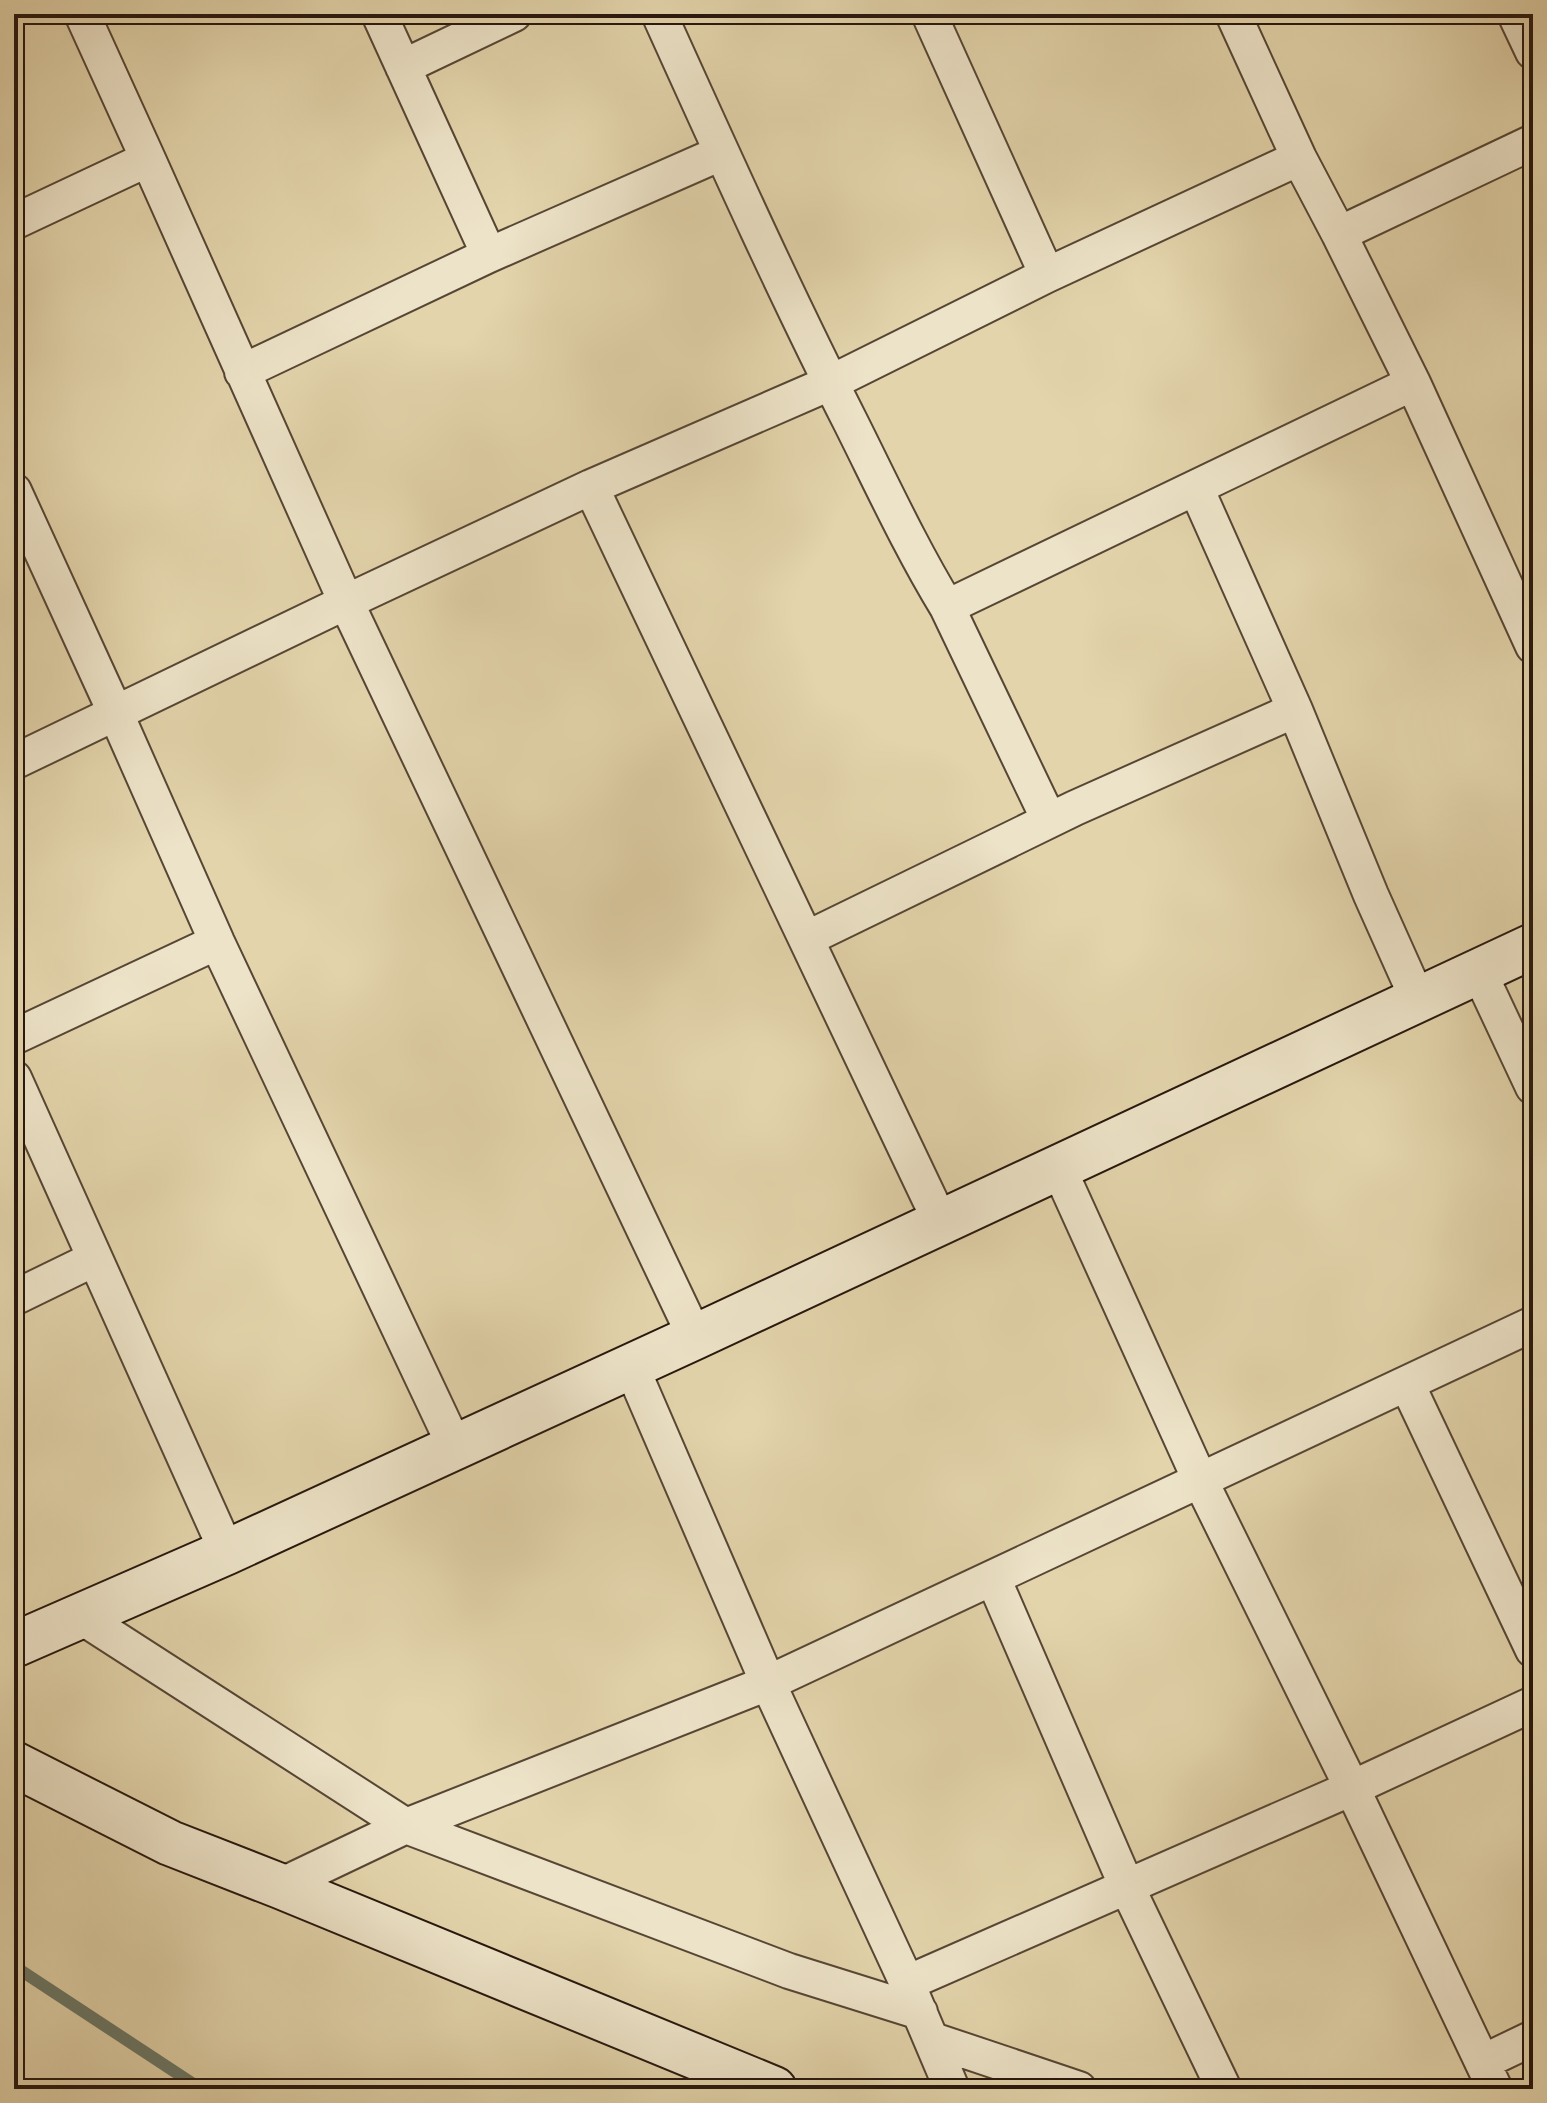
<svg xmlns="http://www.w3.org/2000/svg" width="1547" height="2103" viewBox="0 0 1547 2103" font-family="'Libre Bodoni',serif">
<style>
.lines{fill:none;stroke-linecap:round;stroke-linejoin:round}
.stream{stroke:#6a7868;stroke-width:12}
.street-casing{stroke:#564635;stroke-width:38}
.secondary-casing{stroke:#27170e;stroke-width:48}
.street{stroke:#ede3c8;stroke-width:34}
.secondary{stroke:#ede3c8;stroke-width:44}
</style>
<rect width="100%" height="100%" fill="#e3d4ab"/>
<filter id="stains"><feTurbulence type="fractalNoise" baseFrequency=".0025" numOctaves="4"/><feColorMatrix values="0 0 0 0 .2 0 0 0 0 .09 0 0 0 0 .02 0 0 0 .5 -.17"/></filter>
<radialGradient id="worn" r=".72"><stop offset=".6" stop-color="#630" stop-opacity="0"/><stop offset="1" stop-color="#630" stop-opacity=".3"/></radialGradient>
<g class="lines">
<path class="stream" d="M 14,1966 L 201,2089"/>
<g class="street-casing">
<path id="street" d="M 82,14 L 148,159 L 346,602 L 695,1337
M 379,14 L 489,255
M 659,14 C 721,151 783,289 851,423 C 882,485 911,548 947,607 L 1413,383
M 929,14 L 1047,275
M 1233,14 L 1299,158 L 1339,234 L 1413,383 L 1533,646
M 1515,14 L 1533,52
M 403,67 L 514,14
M 14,222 L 148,159
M 1339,234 L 1533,142
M 242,372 L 489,255 L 721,153
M 591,487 L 941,1223
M 1196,488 L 1295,710 L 1371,895 L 1418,1000
M 14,491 L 116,714 L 217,942 L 455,1447
M 947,607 L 1049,820
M 14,762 L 346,602 L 591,487 L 830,383 L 1047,275 L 1299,158
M 806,939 L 1075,808 L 1295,710
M 1479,972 L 1533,1087
M 14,1037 L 217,942
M 14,1078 L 227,1552
M 1059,1169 L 1200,1480 L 1352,1788 L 1495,2089
M 14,1298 L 94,1259
M 631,1366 L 768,1683 L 907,1983 L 952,2089
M 1407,1384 L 1533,1650
M 993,1578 L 1127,1887 L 1224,2089
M 80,1616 L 406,1826 L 789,1971 L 920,2012
M 280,1886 L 406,1826 L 768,1683 L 1533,1324
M 907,1983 L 1352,1788 L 1533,1704
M 933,2040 L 1079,2089
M 1483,2062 L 1533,2038"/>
</g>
<g class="secondary-casing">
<path id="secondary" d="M 14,1645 L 227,1552 L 695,1337 L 1533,946
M 14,1764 L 170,1843 L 280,1886 L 774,2089"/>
</g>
<use href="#street" class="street"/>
<use href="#secondary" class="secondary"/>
</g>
<rect width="1547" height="2103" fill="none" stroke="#e3d4ab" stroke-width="48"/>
<rect x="16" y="16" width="1515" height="2071" fill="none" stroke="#27170e" stroke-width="4"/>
<rect x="24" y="24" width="1499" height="2055" fill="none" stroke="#27170e" stroke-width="2"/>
<rect width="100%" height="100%" filter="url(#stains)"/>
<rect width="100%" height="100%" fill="url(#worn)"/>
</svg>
